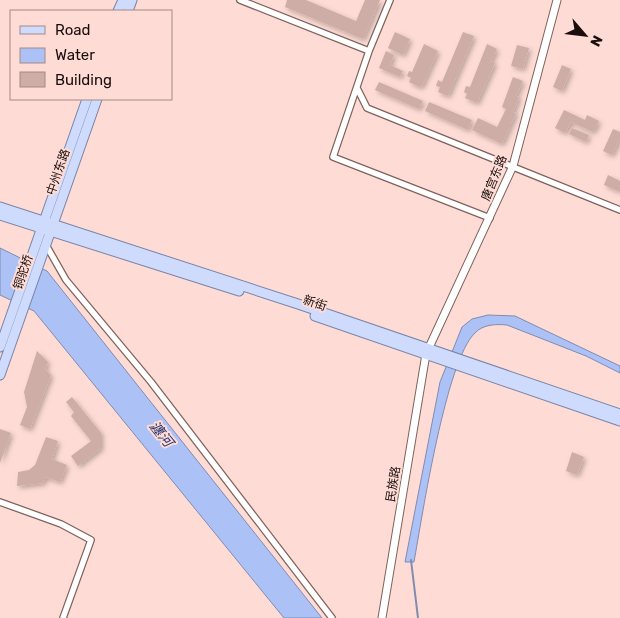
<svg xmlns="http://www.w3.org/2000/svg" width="620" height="618" viewBox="0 0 620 618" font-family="Rubik,'Noto Sans SC',sans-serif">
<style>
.water{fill:#acc1f6;stroke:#808bb0}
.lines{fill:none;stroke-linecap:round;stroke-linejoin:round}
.stream{stroke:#808bb0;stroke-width:2}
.building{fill:#cdada6;filter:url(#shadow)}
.minor-casing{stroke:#7f625c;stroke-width:8}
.tertiary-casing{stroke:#7f625c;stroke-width:9}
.primary-casing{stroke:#7984a7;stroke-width:11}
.minor{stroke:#fff;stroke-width:5.5}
.tertiary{stroke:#fff;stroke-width:7}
.primary{stroke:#cedbfd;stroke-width:9}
.labels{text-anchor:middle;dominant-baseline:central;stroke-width:4;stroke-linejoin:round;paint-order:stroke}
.street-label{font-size:12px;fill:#190e0c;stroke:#fedcd5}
.water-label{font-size:14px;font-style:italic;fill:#20316f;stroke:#fedcd5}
</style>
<defs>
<filter id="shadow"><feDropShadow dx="2.5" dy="2.5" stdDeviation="2.5" flood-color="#0004"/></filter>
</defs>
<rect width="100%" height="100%" fill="#fedcd5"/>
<path class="water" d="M 0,248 L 47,271 L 322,618 L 284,618 L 34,311 L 0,295 Z
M 488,315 L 515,316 L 620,366 L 620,373 L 586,356 L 507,325 C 497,324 483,324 475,333 C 446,360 422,517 414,562 L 405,562 L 440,382 L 462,327 L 472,319 Z"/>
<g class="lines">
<path class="stream" d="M 411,560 L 418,618"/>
</g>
<path class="building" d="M 287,0 L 306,0 L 356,21 L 365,0 L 380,0 L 363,39 L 285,7 Z
M 395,32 L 410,39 L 403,55 L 388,48 Z
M 463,32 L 474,36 L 448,96 L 438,92 L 440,87 L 436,86 L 438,80 L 442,82 Z
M 424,44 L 438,51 L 422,86 L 419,87 L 409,82 L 411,78 L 407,76 L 409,71 L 412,72 Z
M 487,44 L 497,49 L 491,61 L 495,63 L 477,103 L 465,98 L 467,94 L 464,92 L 466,86 L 470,87 Z
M 517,45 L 529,48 L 523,69 L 511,66 Z
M 386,51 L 394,55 L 390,65 L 403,71 L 400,77 L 379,68 Z
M 562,65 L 571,69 L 562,91 L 553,87 Z
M 513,77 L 523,81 L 516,96 L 519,97 L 513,112 L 516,113 L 502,144 L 472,130 L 478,118 L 497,127 L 506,109 L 502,107 Z
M 379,82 L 423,101 L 419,109 L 375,90 Z
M 429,102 L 472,120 L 468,130 L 425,111 Z
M 564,110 L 585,120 L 587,115 L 599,121 L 593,132 L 571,122 L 565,133 L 555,128 Z
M 572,128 L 589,135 L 586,142 L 569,134 Z
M 613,129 L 620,132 L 620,138 L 612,155 L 603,151 Z
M 608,175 L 620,181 L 620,192 L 604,185 Z
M 37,351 L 48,362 L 45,369 L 51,375 L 30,429 L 20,425 L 27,407 L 24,392 Z
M 72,397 L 101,433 L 101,448 L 78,466 L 71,456 L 91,441 L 71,416 L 74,412 L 66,402 Z
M 0,429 L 11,433 L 0,463 Z
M 46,437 L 58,441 L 52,459 L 67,465 L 60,482 L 46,477 L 43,483 L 17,486 L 18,472 L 29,470 L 35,465 Z
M 572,452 L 584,457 L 577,475 L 566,471 Z"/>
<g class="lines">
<g class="minor-casing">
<path id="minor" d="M 240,0 L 369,51
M 390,0 L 369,51 L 333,157 L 490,218
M 357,88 L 367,108 L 620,210
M 46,245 L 66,280 L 151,382 L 332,618
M 0,502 L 61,524 L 91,540 L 63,618"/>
</g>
<g class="tertiary-casing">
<path id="tertiary" d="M 382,618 L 426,354 L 513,166 L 557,0"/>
</g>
<g class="primary-casing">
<path id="primary" d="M 118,11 L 123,0
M 128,11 L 132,0
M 0,207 L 298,304 L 620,414
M 0,215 L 239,291
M 315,316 L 620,421
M 0,347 L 87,99
M 0,375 L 97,99"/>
</g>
<use href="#minor" class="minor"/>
<use href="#tertiary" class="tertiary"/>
<use href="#primary" class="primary"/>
</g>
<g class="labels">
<g class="street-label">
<text transform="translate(58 172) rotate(-71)">中州东路</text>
<text transform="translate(494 178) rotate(-68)">唐宫东路</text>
<text transform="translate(23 272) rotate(-71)">铜驼桥</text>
<text transform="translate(315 303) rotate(19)">新街</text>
<text transform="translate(393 484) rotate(-81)">民族路</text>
</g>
<g class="water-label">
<text transform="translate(161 434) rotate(51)">瀍河</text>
</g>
</g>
<rect x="10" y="10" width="162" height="90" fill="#fedcd5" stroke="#a28a85"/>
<rect x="20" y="26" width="25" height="8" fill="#cedbfd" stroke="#a28a85"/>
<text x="55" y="35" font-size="15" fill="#190e0c">Road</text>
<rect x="20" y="48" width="25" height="15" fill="#acc1f6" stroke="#a28a85"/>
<text x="55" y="60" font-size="15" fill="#190e0c">Water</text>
<rect x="20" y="72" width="25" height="15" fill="#cdada6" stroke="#a28a85"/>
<text x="55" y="85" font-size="15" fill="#190e0c">Building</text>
<g transform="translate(585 35) rotate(118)" stroke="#fedcd5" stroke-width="4" paint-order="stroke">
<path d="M0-4L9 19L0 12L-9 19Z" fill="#190e0c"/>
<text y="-8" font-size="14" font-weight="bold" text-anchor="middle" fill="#190e0c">N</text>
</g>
</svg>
